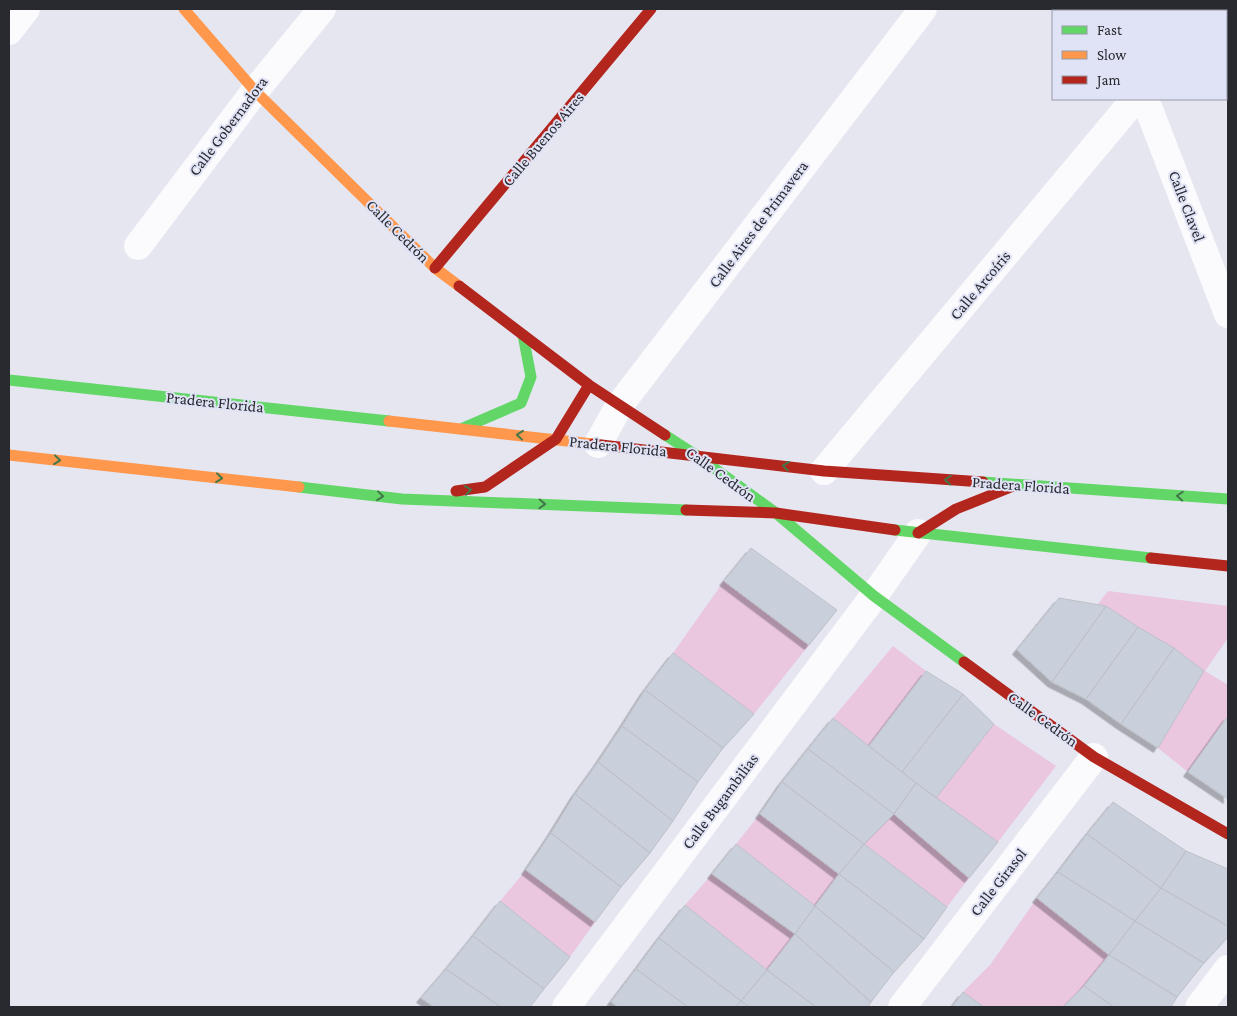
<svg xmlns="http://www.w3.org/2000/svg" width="1237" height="1016" viewBox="0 0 1237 1016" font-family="'Crimson Pro',serif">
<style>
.green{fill:#eac6df}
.building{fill:#c9d0db;stroke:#bdc0c7;filter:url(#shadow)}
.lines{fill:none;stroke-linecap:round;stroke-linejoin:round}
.street{stroke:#fbfbfd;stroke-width:28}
.fast{stroke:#63d668;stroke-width:11}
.slow{stroke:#ff974d;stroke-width:11}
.jam{stroke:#b3261e;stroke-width:11}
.oneway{stroke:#437749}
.labels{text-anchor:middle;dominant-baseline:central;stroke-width:4;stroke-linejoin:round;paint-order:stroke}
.street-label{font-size:16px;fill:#292930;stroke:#e0e3f5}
</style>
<defs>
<filter id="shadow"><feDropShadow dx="-4.5" dy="4.5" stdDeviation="0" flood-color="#0004"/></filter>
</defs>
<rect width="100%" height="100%" fill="#e5e6f0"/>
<path class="green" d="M 724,581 L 809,645 L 754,714 L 673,653 Z
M 1108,591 L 1228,606 L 1228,638 L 1205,671 L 1228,685 L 1228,716 L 1188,772 L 1158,748 L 1204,671 L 1097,605 Z
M 893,646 L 926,671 L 869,746 L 833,718 Z
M 994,724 L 1056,766 L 998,842 L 936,798 Z
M 760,814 L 839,874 L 815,906 L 736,844 Z
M 894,814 L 969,878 L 947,907 L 864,844 Z
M 526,870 L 595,922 L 570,957 L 500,901 Z
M 712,874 L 795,934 L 767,970 L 685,905 Z
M 1037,898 L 1109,955 L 1084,986 L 1063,1007 L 984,1007 L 963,992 L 990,965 Z"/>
<path class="building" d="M 751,548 L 837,610 L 809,645 L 724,581 Z
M 1059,598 L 1106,606 L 1052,682 L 1017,650 Z
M 1106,606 L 1138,627 L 1086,699 L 1052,682 Z
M 1138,627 L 1174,648 L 1121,724 L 1086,699 Z
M 1174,648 L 1204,671 L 1158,748 L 1121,724 Z
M 673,653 L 754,714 L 723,748 L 645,690 Z
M 926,671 L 963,694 L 902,772 L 869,746 Z
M 645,690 L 723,748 L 698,782 L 622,726 Z
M 963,694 L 994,724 L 936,798 L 902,772 Z
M 1228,716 L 1228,799 L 1188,772 Z
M 833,718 L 916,783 L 894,814 L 808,749 Z
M 622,726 L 698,782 L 673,821 L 598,762 Z
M 808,749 L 894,814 L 864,844 L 782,782 Z
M 598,762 L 673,821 L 650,853 L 575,794 Z
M 782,782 L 864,844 L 839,874 L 760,814 Z
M 916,783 L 998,842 L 969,878 L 894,814 Z
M 575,794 L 650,853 L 621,887 L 551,833 Z
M 1113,802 L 1186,851 L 1161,888 L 1087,834 Z
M 551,833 L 621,887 L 595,922 L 526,870 Z
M 1087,834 L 1161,888 L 1135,921 L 1058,872 Z
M 736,844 L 815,906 L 795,934 L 712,874 Z
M 864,844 L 947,907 L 924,939 L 839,874 Z
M 1186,851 L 1228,869 L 1228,926 L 1161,888 Z
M 1058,872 L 1135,921 L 1109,955 L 1037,898 Z
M 839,874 L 924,939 L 894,972 L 815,906 Z
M 1161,888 L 1228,926 L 1228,937 L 1204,963 L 1135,921 Z
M 500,901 L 570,957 L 544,989 L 473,936 Z
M 685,905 L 767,970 L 741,1001 L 659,938 Z
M 815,906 L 894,972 L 871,1002 L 795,934 Z
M 1135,921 L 1204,963 L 1177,997 L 1109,955 Z
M 795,934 L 871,1002 L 868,1007 L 816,1007 L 767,970 Z
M 473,936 L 544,989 L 530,1007 L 501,1007 L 446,969 Z
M 659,938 L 741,1001 L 736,1007 L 688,1007 L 636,969 Z
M 1109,955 L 1177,997 L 1171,1007 L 1114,1007 L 1084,986 Z
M 446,969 L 501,1007 L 434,1007 L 421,998 Z
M 636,969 L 688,1007 L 618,1007 L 611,1002 Z
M 767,970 L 816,1007 L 749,1007 L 741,1001 Z
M 1084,986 L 1114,1007 L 1063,1007 Z
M 963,992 L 984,1007 L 952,1007 Z
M 741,1001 L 749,1007 L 736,1007 Z"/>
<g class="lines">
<path class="street" d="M 1135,9 L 1138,11
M 1191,11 L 1193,9
M 9,31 L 26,9
M 1145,99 L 1228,314
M 138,246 L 255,91 L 322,9
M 598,444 L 619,406 L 923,9
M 824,471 L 1135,99
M 566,1007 L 874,596 L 918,533
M 902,1007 L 1094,757
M 1199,1007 L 1228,969"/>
<path class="fast" d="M 9,380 L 389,421
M 463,428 L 521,403 L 531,377 L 523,335
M 665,435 L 696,455 L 776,513 L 874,596 L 964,662
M 983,482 L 1228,499
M 299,487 L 402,499 L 686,510
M 895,530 L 1151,558"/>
<path class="slow" d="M 184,9 L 255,91 L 435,268 L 459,286
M 389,421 L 593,444
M 9,455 L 299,487"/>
<path class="jam" d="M 435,268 L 651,9
M 459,286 L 589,385 L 665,435
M 593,444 L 824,471 L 983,482
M 456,491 L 485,487 L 556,439 L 589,385
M 686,510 L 776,513 L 895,530
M 918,533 L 956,509 L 1011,487
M 1151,558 L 1228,566
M 964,662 L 1094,757 L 1228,834"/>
</g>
<defs><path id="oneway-chevron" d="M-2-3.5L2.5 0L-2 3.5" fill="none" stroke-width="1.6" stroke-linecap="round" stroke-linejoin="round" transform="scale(1.25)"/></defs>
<g class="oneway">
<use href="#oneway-chevron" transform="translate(520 435) rotate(-174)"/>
<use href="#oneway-chevron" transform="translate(57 460) rotate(6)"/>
<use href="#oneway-chevron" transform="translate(786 466) rotate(-173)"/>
<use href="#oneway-chevron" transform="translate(219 478) rotate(6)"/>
<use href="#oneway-chevron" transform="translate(948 480) rotate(-176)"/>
<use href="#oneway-chevron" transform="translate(468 490) rotate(-8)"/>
<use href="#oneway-chevron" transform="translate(380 496) rotate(6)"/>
<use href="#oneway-chevron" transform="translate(1180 496) rotate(-176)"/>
<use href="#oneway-chevron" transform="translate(542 504) rotate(2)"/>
</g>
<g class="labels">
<g class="street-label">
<text transform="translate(228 126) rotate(-53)">Calle Gobernadora</text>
<text transform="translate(543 139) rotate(-50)">Calle Buenos Aires</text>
<text transform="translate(1187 206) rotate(69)">Calle Clavel</text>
<text transform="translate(758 224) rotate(-53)">Calle Aires de Primavera</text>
<text transform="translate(398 231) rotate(45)">Calle Cedrón</text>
<text transform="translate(980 285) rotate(-50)">Calle Arcoíris</text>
<text transform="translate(215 402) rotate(6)">Pradera Florida</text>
<text transform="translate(618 446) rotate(6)">Pradera Florida</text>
<text transform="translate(721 474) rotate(36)">Calle Cedrón</text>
<text transform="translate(1021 485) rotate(4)">Pradera Florida</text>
<text transform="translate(1043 719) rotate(36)">Calle Cedrón</text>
<text transform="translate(720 801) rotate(-53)">Calle Bugambilias</text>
<text transform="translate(998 882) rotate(-52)">Calle Girasol</text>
</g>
</g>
<rect width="1237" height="1016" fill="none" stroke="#292930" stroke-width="20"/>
<rect x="1052" y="10" width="175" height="90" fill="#e0e3f5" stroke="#9799a6"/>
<rect x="1062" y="26" width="25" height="8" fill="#63d668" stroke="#9799a6"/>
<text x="1097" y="35" font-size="15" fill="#292930">Fast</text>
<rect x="1062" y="51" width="25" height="8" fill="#ff974d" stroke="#9799a6"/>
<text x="1097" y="60" font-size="15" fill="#292930">Slow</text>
<rect x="1062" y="76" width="25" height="8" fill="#b3261e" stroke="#9799a6"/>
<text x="1097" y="85" font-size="15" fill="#292930">Jam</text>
</svg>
